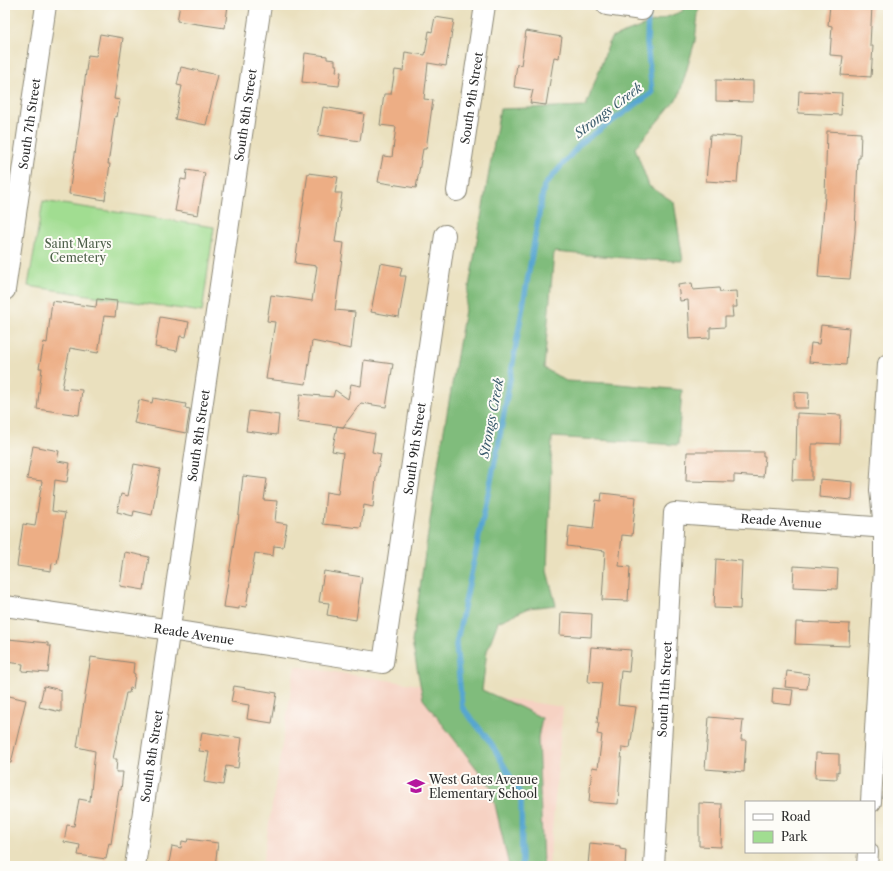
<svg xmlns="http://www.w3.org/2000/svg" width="893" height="871" viewBox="0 0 893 871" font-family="'Libre Caslon Text',serif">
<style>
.built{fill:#f6d2c3}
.green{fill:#a1dd91;stroke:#66845e}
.forest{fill:#80bc7b;stroke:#567453}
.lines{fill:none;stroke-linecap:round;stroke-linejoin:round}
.stream{stroke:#56a6d0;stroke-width:5.5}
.building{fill:#edae85}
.street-casing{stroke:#8a8674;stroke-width:22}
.street{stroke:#fff;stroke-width:20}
.labels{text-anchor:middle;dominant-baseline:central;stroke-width:4;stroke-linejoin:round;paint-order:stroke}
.street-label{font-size:12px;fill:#2b2b2b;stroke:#fdfcf7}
.park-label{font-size:12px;fill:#4e604a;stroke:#fdfcf7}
.poi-label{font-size:12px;fill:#2b2b2b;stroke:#fdfcf7;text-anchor:start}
.water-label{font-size:13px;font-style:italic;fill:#3c5c6d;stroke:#fdfcf7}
</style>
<rect width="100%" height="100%" fill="#fdfcf7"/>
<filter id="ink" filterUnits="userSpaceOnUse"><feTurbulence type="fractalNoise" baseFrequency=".025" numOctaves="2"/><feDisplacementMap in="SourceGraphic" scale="8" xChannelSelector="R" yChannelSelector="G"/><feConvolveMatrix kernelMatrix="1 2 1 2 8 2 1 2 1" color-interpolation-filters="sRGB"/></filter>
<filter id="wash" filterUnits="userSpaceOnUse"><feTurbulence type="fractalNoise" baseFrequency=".012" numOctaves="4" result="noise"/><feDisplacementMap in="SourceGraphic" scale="16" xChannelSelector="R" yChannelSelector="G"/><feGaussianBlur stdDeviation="0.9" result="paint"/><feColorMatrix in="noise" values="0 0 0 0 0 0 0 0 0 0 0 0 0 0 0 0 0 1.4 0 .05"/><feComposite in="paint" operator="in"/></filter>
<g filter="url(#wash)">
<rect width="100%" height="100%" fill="#eae0be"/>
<path class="built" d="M 295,666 L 563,707 L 549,866 L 262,866 Z"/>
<path class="green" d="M 43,201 L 214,227 L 202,312 L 28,286 Z"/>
<path class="forest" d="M 682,5 L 699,5 L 695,41 L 679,96 L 635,148 L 649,186 L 674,202 L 683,261 L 649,260 L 554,252 L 544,368 L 566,381 L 608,383 L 682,390 L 678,445 L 552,437 L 547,571 L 556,605 L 529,608 L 498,622 L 487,651 L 482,690 L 520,707 L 542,718 L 538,738 L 543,866 L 509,866 L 491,787 L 423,699 L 412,642 L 439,459 L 500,109 L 586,106 L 611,38 L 683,11 Z"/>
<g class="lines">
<path class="stream" d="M 522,866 L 521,795 L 491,743 L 462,707 L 456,645 L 498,447 L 544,186 L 581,143 L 652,93 L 647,42 L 648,12"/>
</g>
<g id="blocks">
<path class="building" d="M 180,5 L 228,5 L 225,28 L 177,21 Z
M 830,5 L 872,5 L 870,46 L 873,46 L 871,77 L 841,75 L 843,56 L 830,55 L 832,26 L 828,25 Z
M 435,17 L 454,20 L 446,66 L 428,63 L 424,99 L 433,100 L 426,149 L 423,149 L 416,188 L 378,182 L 383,156 L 392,157 L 396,127 L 380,125 L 384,94 L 391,94 L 395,70 L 403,71 L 405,52 L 425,55 L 429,31 L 432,32 Z
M 526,31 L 562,37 L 559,58 L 554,57 L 546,105 L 530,103 L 533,90 L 514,87 L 517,64 L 521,65 Z
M 100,34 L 123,38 L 114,99 L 120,100 L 117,117 L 115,116 L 108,164 L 110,164 L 105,200 L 69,194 L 80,120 L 88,55 L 96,56 Z
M 305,53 L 327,56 L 327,59 L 335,60 L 335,65 L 337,65 L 336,71 L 341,72 L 339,86 L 302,82 Z
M 181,67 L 218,75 L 206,125 L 175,119 L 182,86 L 177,85 Z
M 716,80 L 753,81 L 753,102 L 716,101 Z
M 799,91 L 842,93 L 841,115 L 798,113 Z
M 323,107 L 364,114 L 360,141 L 318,135 Z
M 827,131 L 861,133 L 860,158 L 858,158 L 855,232 L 850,279 L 818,277 L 825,196 Z
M 710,135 L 741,137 L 737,183 L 706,181 Z
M 187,170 L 205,173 L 198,215 L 175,211 L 181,179 L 186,180 Z
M 308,173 L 338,177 L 335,193 L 342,193 L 335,242 L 344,243 L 335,310 L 355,312 L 351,349 L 312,341 L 306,384 L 266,379 L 275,322 L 267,321 L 271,295 L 312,301 L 317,266 L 295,263 Z
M 380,263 L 402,267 L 400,276 L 406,276 L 399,317 L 371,312 Z
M 692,283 L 693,290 L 719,288 L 720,292 L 736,291 L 737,307 L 732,307 L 733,317 L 725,317 L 725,327 L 710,328 L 710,338 L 690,339 L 688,300 L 680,301 L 678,285 Z
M 97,299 L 117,301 L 115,317 L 104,316 L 98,353 L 70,348 L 62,388 L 82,390 L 79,415 L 37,409 L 42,368 L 39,368 L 44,342 L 47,343 L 52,301 L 96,307 Z
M 160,317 L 189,322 L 186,337 L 180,336 L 177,351 L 155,347 Z
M 821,325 L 849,328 L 846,365 L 809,362 L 811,343 L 819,344 Z
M 364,360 L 393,364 L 386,407 L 361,403 L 343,427 L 297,421 L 300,394 L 333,397 L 335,390 L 348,399 L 351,384 L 361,386 Z
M 794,392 L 809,393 L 808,408 L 794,408 Z
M 153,398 L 186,404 L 185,408 L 190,409 L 186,433 L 134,423 L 139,400 L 152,403 Z
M 249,411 L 279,415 L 277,435 L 246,431 Z
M 797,413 L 841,415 L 840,444 L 818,443 L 818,444 L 812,444 L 812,480 L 792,480 L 793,459 L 796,460 Z
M 337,426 L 375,434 L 372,452 L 381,454 L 376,478 L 373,507 L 364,505 L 361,528 L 323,524 L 326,492 L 338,494 L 343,453 L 332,451 Z
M 33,446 L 59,451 L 57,461 L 70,463 L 67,482 L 55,480 L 52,511 L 65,513 L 57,564 L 52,563 L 51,571 L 17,566 L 23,524 L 35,526 L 42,481 L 27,479 Z
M 687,452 L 763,452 L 763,456 L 765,456 L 763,477 L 734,475 L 734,482 L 686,481 Z
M 134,464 L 160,469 L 152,515 L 134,511 L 133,516 L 117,512 L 121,494 L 128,496 Z
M 243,476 L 267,479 L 264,500 L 277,501 L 275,522 L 287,524 L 283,547 L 274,546 L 273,556 L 255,553 L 246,607 L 239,606 L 239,609 L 224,607 L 237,523 L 238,523 Z
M 820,479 L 853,482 L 852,500 L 819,497 Z
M 602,493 L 636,497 L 632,536 L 622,535 L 619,566 L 630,567 L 628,601 L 602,600 L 605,551 L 567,546 L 569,526 L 593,529 L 596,500 L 601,501 Z
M 125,552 L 149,557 L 144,590 L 120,586 Z
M 716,559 L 742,561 L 740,609 L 714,608 Z
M 794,566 L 838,569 L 837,589 L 793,587 Z
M 324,571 L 362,577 L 356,620 L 327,615 L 329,603 L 319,602 Z
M 561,612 L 592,614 L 591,637 L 560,635 Z
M 796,622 L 850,624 L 849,646 L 795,644 Z
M 8,639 L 48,643 L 48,646 L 51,646 L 48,673 L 22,671 L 23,664 L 5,662 L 5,642 L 8,642 Z
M 591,647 L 631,650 L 629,672 L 621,671 L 618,705 L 636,707 L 630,748 L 622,747 L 618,804 L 589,802 L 592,767 L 598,768 L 602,735 L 597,734 L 599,723 L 597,723 L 602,683 L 588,682 Z
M 91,657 L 134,663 L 133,673 L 135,674 L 133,689 L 130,688 L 129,693 L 126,693 L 113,759 L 117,759 L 116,772 L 123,772 L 121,790 L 119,790 L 111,844 L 109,843 L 106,859 L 78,855 L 80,845 L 64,842 L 67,825 L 74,826 L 79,799 L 90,801 L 95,751 L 77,747 Z
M 787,671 L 809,674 L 807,689 L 785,687 Z
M 44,686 L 61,690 L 61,712 L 39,707 Z
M 234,686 L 277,693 L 272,723 L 247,719 L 249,705 L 231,702 Z
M 773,688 L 793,690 L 791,705 L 772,703 Z
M 5,695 L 26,700 L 11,763 L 5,762 Z
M 709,717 L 743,720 L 741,740 L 746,740 L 744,772 L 705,769 Z
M 202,732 L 242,738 L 238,768 L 226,766 L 223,785 L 204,782 L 209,752 L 199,751 Z
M 816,753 L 839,754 L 839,772 L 837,771 L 837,779 L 815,778 Z
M 699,803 L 722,804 L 721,847 L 699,846 Z
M 188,839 L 218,843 L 215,866 L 183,866 L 183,865 L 169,863 L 172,846 L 181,848 L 182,841 L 187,842 Z
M 590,843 L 620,846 L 620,849 L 626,850 L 625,866 L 588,865 Z"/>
</g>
</g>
<g filter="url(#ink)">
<use href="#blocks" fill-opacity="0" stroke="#8a8674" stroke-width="1"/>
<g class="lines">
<g class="street-casing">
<g id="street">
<path d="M 607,5 L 642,10"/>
<path id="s1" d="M 457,191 L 485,5"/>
<path id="s2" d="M 5,290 L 46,5"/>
<path id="s3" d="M 5,606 L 171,630 L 383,663 L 445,235"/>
<path d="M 871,802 L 884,568 L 884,528 L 880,490 L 888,364"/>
<path id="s4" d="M 135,866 L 261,5"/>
<path id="s5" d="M 654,866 L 674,513 L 888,528"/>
<path d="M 867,866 L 868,852"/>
</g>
</g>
<use href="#street" class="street"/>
</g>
</g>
<defs>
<g id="school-bare" transform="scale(1.38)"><path d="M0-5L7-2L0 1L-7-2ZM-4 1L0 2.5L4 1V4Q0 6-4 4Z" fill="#b5179e" stroke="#fdfcf7" stroke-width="2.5" paint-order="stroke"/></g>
</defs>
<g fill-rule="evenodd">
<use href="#school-bare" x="416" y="786"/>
</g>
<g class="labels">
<g class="street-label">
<text stroke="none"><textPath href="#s1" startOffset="94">South 9th Street</textPath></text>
<text stroke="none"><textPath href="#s4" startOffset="759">South 8th Street</textPath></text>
<text stroke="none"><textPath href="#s2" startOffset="168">South 7th Street</textPath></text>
<text stroke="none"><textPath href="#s4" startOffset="435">South 8th Street</textPath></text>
<text stroke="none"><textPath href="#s3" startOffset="599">South 9th Street</textPath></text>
<text stroke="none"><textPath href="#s5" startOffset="461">Reade Avenue</textPath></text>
<text stroke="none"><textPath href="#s3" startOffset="191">Reade Avenue</textPath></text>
<text stroke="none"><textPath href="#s5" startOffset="177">South 11th Street</textPath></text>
<text stroke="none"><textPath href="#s4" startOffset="111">South 8th Street</textPath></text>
</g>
<g class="park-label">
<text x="78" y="243">Saint Marys<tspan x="78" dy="14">Cemetery</tspan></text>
</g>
<g class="poi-label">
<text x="429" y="779">West Gates Avenue<tspan x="429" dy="14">Elementary School</tspan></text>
</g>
<g class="water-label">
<text transform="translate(608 110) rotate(-37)">Strongs Creek</text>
<text transform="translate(491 418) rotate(-79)">Strongs Creek</text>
</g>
</g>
<rect width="893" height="871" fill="none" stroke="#fdfcf7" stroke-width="20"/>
<rect x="745" y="801" width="130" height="52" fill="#fdfcf7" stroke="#a9a8a5"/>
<rect x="753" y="814" width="20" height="6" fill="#ffffff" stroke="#a9a8a5"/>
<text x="781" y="821" font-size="12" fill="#2b2b2b">Road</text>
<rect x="753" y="831" width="20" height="12" fill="#a1dd91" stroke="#a9a8a5"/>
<text x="781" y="841" font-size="12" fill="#2b2b2b">Park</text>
</svg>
